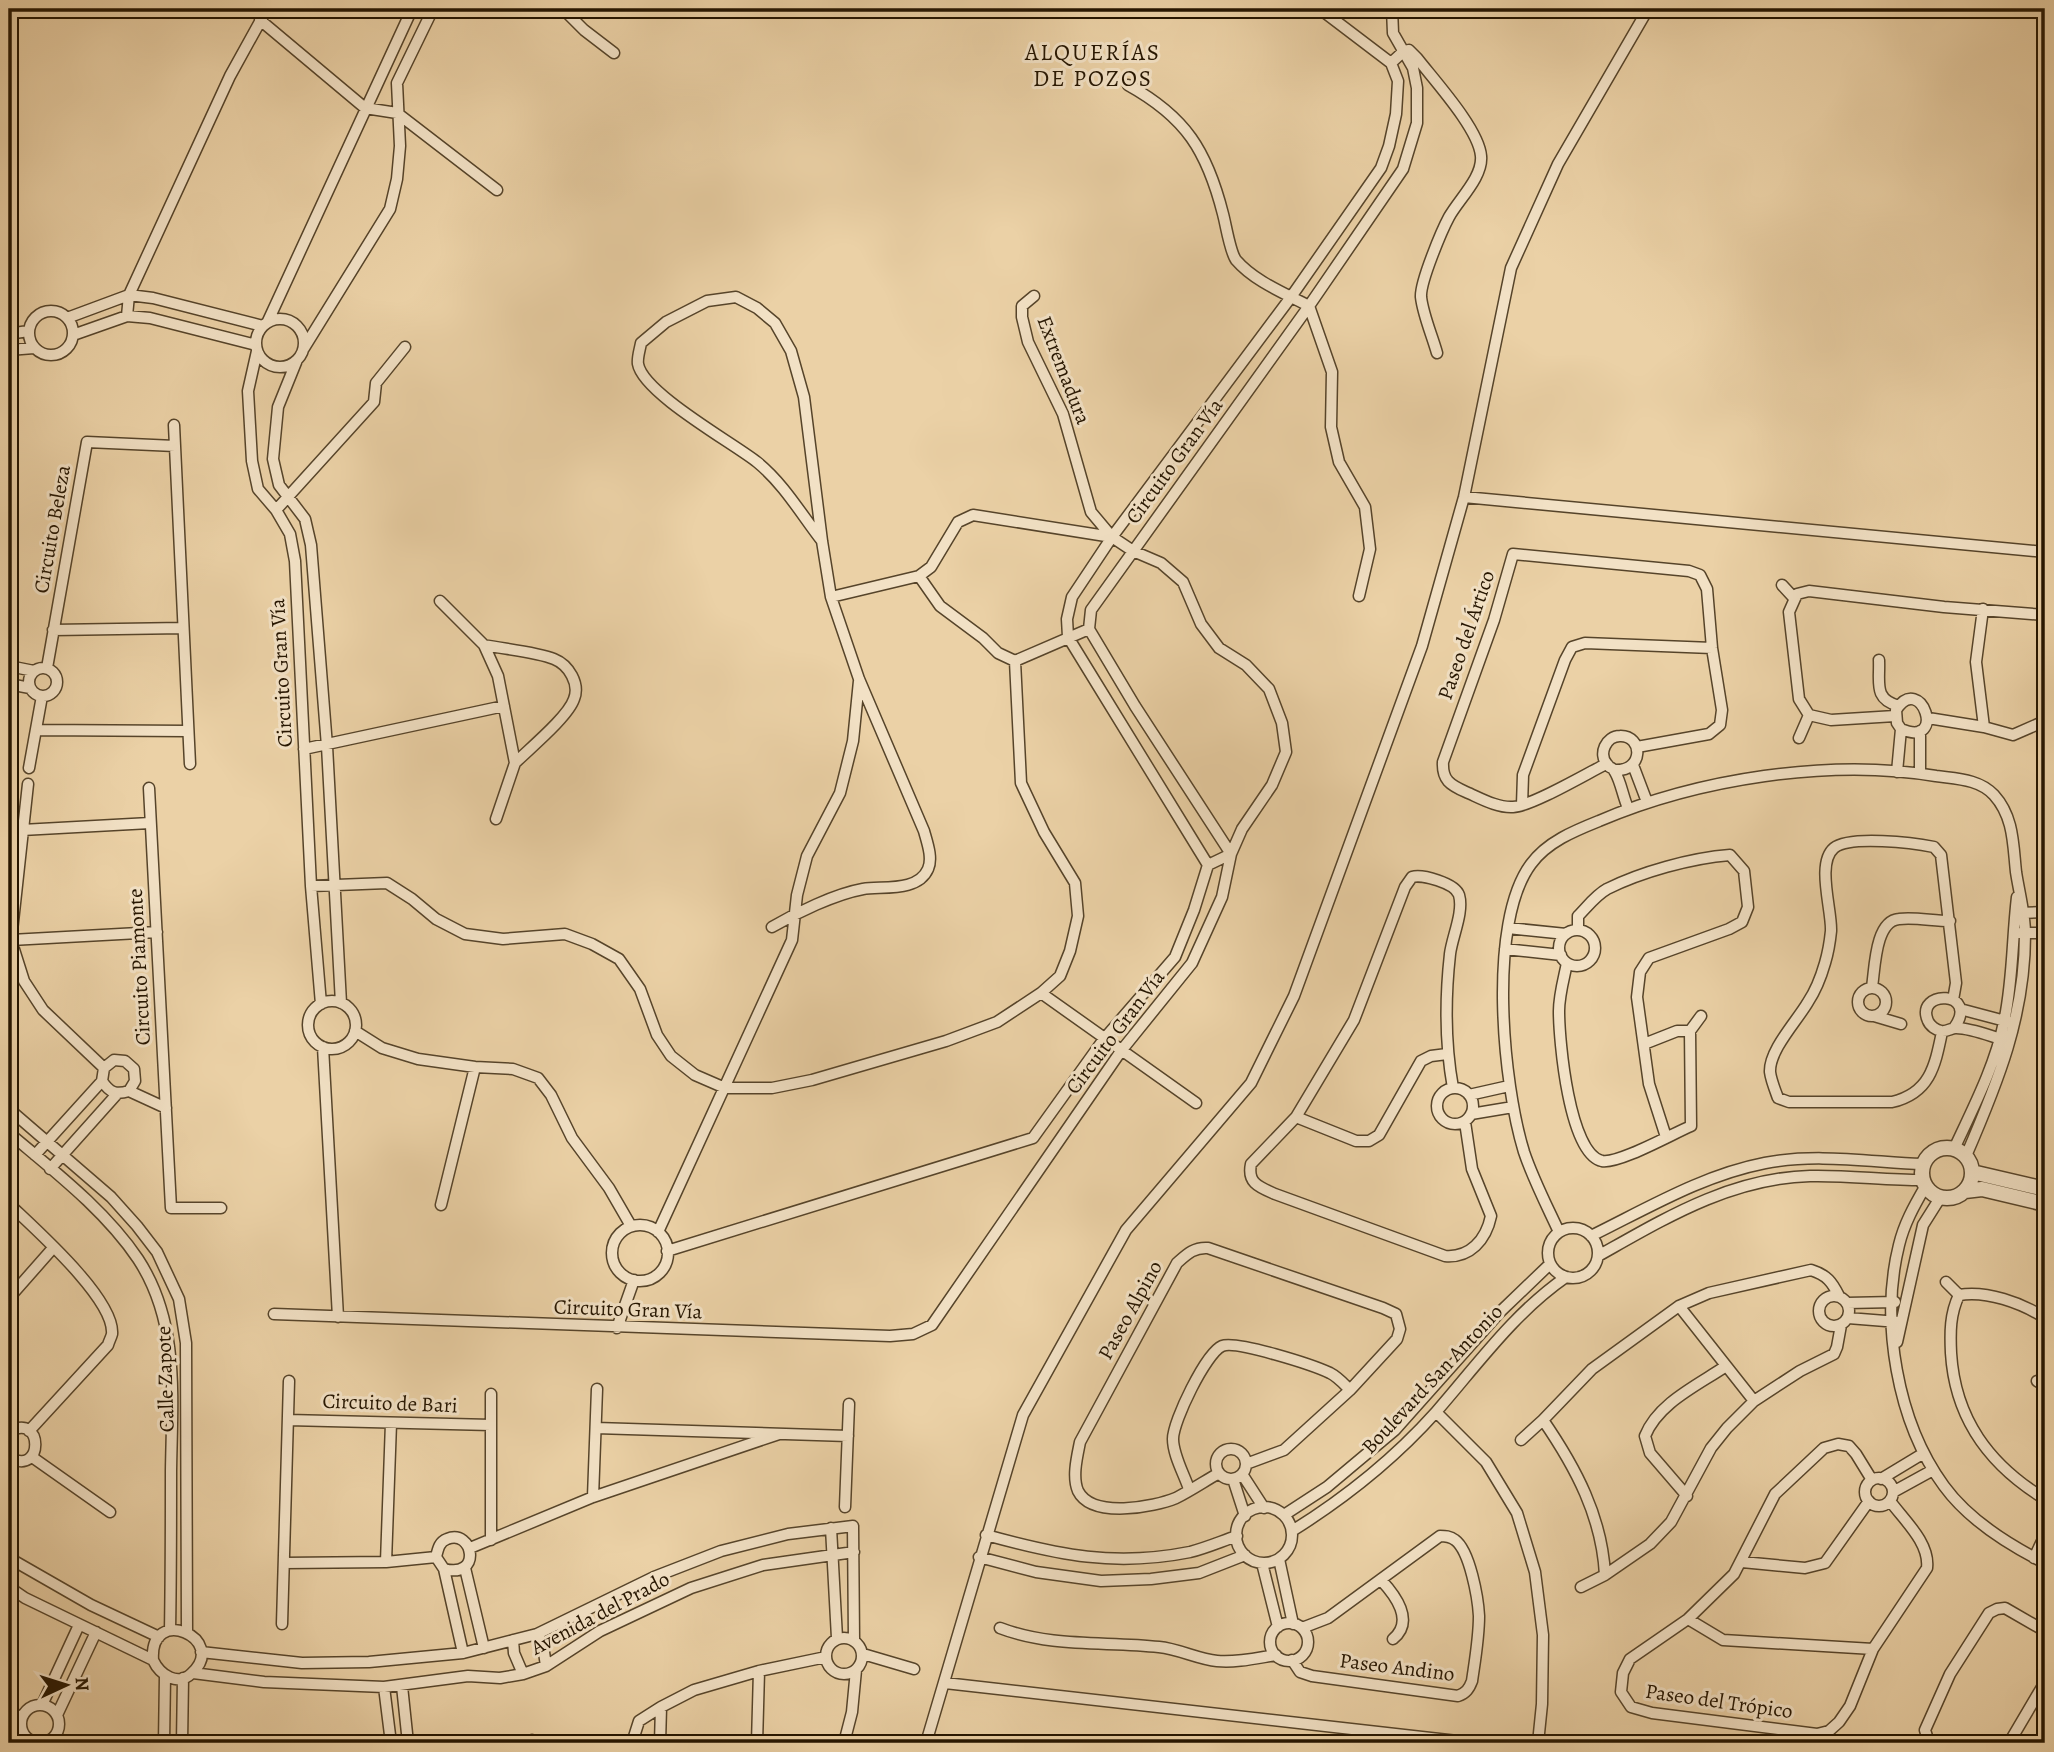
<svg xmlns="http://www.w3.org/2000/svg" width="2054" height="1752" viewBox="0 0 2054 1752" font-family="Alegreya,serif">
<style>
.lines{fill:none;stroke-linecap:round;stroke-linejoin:round}
.minor-casing{stroke:#56442a;stroke-width:13}
.tertiary-casing{stroke:#56442a;stroke-width:17}
.minor{stroke:#f2e1c5;stroke-width:10}
.tertiary{stroke:#f2e1c5;stroke-width:14}
.labels{text-anchor:middle;dominant-baseline:central;stroke-width:6;stroke-linejoin:round;paint-order:stroke}
.street-label{font-size:21px;fill:#251500;stroke:#f2e1c5}
.neighbourhood-label{font-size:23px;letter-spacing:2px;fill:#251500;stroke:#f2e1c5}
</style>
<rect width="100%" height="100%" fill="#ebd1a6"/>
<filter id="stains"><feTurbulence type="fractalNoise" baseFrequency=".00286" numOctaves="4"/><feColorMatrix values="0 0 0 0 .2 0 0 0 0 .09 0 0 0 0 .02 0 0 0 .5 -.17"/></filter>
<radialGradient id="worn" r=".72"><stop offset=".6" stop-color="#630" stop-opacity="0"/><stop offset="1" stop-color="#630" stop-opacity=".3"/></radialGradient>
<g class="lines">
<g class="minor-casing">
<path id="minor" d="M 563,9 L 584,30 L 614,53
M 260,20 L 365,108 L 397,113 L 497,190
M 1391,63 L 1404,51 L 1409,50 L 1417,58 C 1434,80 1479,129 1481,156 C 1483,177 1459,199 1449,217 C 1442,230 1420,282 1421,297 C 1423,315 1432,335 1437,353
M 1128,85 C 1186,117 1207,151 1223,214 C 1226,225 1230,252 1236,260 C 1254,281 1284,293 1309,306 L 1332,372 L 1331,427 L 1339,462 L 1365,507 L 1370,549 L 1359,596
M 1034,296 L 1022,306 L 1022,317 L 1028,342 L 1063,414 L 1091,512 L 1112,537
M29 333a22 22 0 1 1 44 0a22 22 0 1 1-44 0Z
M 127,316 L 129,295 L 230,76 L 267,9
M 67,318 L 129,295 L 153,298 L 263,326
M256 343a24 24 0 1 1 48 0a24 24 0 1 1-48 0Z
M 268,321 L 412,9
M 9,334 L 28,331
M 73,335 L 127,316 L 150,318 L 256,345
M 304,348 L 390,209 L 397,179 L 400,146 L 397,83 L 433,9
M 9,350 L 34,348
M 257,351 L 248,391 L 252,461 L 258,489 L 276,510 L 290,534 L 295,561 L 311,886 L 321,1004
M 297,360 L 278,407 L 273,459 L 279,485 L 305,519 L 311,545 L 327,746 L 341,1003
M 174,425 L 190,764
M 1464,497 L 2045,552
M 276,510 L 374,402 L 376,383 L 405,347
M 919,576 L 940,606 L 983,638 L 998,653 L 1015,661
M 1782,585 L 1794,598
M 831,597 L 919,576 L 931,567 L 958,522 L 973,515 L 1112,537 L 1133,551 L 1161,563 L 1183,582 L 1201,624 L 1219,648 L 1246,665 L 1269,689 L 1282,723 L 1286,752 L 1272,785 L 1242,829 L 1231,854 L 1208,865
M 440,601 L 484,645 L 498,676 L 515,763 L 496,819
M 1983,609 L 1976,662 L 1984,727
M 53,630 L 183,628
M 484,645 C 504,649 537,652 554,659 C 569,665 580,684 574,699 C 568,717 529,749 515,763
M 1879,660 C 1880,683 1873,699 1899,706
M 1015,661 L 1089,629
M 9,666 L 34,671
M29 682a14 14 0 1 1 28 0a14 14 0 1 1-28 0Z
M 47,668 L 87,442 L 175,446
M 9,684 L 30,688
M 1895,716 L 1831,720 L 1809,715 L 1799,699 L 1789,612 L 1797,594 L 1809,591 L 1944,607 L 2045,615
M 1928,718 L 1984,727 L 2013,735 L 2045,721
M 36,730 L 188,731
M 1920,731 L 1920,773
M 1799,738 L 1809,715
M 304,749 L 504,706
M 1606,764 C 1586,774 1532,806 1513,807 C 1497,808 1480,798 1466,792 C 1450,785 1442,780 1443,762 L 1494,620 L 1513,554 L 1689,571 L 1700,575 L 1707,589 L 1712,648 L 1722,710 L 1720,725 L 1709,734 L 1637,747
M 1633,765 L 1647,802
M 29,768 L 42,696
M 1614,770 C 1645,772 1643,735 1620,736 C 1606,736 1598,754 1607,764 C 1612,771 1610,764 1615,772 C 1621,782 1623,797 1628,808
M 1897,772 L 1901,729 L 1897,723 L 1896,710 C 1921,671 1948,749 1901,729
M 28,784 L 11,940 L 24,981 L 43,1010 L 104,1068
M 149,788 L 171,1208 L 221,1208
M 1522,805 L 1523,775 L 1565,660 L 1572,647 L 1585,643 L 1712,648
M 22,830 L 150,823
M 311,886 L 387,883 L 412,899 L 436,919 L 465,934 L 503,939 L 565,934 L 592,944 L 619,959 L 640,989 L 657,1035 L 671,1056 L 695,1075 L 725,1088 L 772,1088 L 812,1080 L 946,1041 L 997,1022 L 1041,993 L 1060,976 L 1070,951 L 1078,916 L 1075,883 L 1044,832 L 1021,783 L 1015,661
M 2018,913 L 2045,912
M 772,927 C 796,913 835,894 863,889 C 883,886 918,892 928,869 C 933,858 927,842 924,831 L 859,679 L 831,597 L 822,541 L 804,397 L 791,351 L 775,323 L 757,308 L 736,297 L 707,301 L 666,322 L 641,343 C 640,349 637,358 638,364 C 643,393 733,443 757,462 C 784,484 801,514 822,541
M 1508,928 L 1566,934
M 1578,930 L 1578,916 C 1587,907 1596,895 1607,889 C 1641,872 1691,858 1730,855 L 1744,871 L 1748,907 L 1742,922 L 1729,929 L 1649,958 L 1640,972 L 1637,997 L 1649,1084 L 1666,1137
M1559 948a18 18 0 1 1 36 0a18 18 0 1 1-36 0Z
M 2020,933 L 2045,933
M 11,940 L 157,932
M 1505,949 L 1561,955
M 1567,963 C 1564,978 1559,995 1559,1011 C 1559,1040 1569,1154 1602,1161 C 1619,1164 1672,1134 1691,1126 L 1690,1031 L 1677,1031 L 1644,1044
M 1872,987 C 1875,968 1875,921 1899,919 C 1915,917 1933,921 1950,921
M1858 1002a14 14 0 1 1 28 0a14 14 0 1 1-28 0Z
M 1041,993 L 1196,1103
M308 1025a24 24 0 1 1 48 0a24 24 0 1 1-48 0Z
M 1960,1009 L 2009,1022
M 1874,1016 L 1901,1024
M 1954,1028 C 1981,990 1914,989 1928,1021 C 1930,1026 1936,1030 1941,1031 C 1947,1032 1951,1028 1956,1028 C 1971,1028 1990,1036 2004,1040
M 355,1031 L 382,1048 L 418,1059 L 475,1067 L 513,1069 L 538,1078 L 551,1095 L 572,1138 L 609,1188 L 631,1226
M 1690,1031 L 1701,1016
M 1942,1032 C 1935,1066 1930,1093 1892,1102 L 1789,1102 L 1778,1098 C 1775,1090 1771,1080 1770,1072 C 1769,1050 1797,1021 1808,1002 C 1816,990 1821,977 1825,963 C 1828,953 1830,941 1831,931 C 1832,910 1816,863 1834,848 C 1850,835 1914,843 1934,847 L 1941,855 L 1956,983 L 1953,1000
M 323,1047 L 338,1317
M1437 1106a18 18 0 1 1 36 0a18 18 0 1 1-36 0Z
M 1453,1088 C 1445,1044 1445,999 1450,954 C 1452,937 1464,912 1459,895 C 1455,883 1422,874 1412,877 L 1405,887 L 1354,1020 L 1296,1117 L 1251,1164 C 1247,1183 1259,1187 1275,1194 L 1445,1256 C 1470,1258 1486,1240 1491,1216 L 1472,1169 L 1465,1122
M 129,1091 L 166,1108
M 1469,1095 L 1509,1086
M 9,1109 L 111,1197 L 137,1226 L 157,1252 L 179,1299 L 186,1343 L 187,1632
M 1471,1114 L 1513,1107
M 1296,1117 L 1356,1141 L 1369,1141 L 1379,1135 L 1421,1061 L 1431,1056 L 1447,1054
M 9,1133 C 54,1171 105,1210 138,1259 C 180,1323 172,1398 171,1471 C 171,1524 171,1577 170,1630
M 1033,1138 L 1104,1039 L 1175,957 L 1194,910 L 1208,865 L 1068,637 L 1067,619 L 1072,597 L 1112,537 L 1291,297 L 1381,168 L 1389,146 L 1396,114 L 1398,81 L 1391,63 L 1320,9
M 1954,1149 C 1973,1108 1995,1066 2004,1022 C 2013,981 2012,939 2017,897
M 35,1155 L 102,1081 L 104,1068 L 114,1060 L 125,1061 L 134,1069 L 135,1081 L 129,1091 C 116,1095 110,1093 102,1081
M 50,1169 L 117,1094
M 1925,1187 C 1914,1206 1904,1224 1899,1245 C 1880,1321 1897,1422 1944,1486 C 1968,1519 2009,1545 2045,1563
M 9,1204 C 34,1228 115,1299 112,1334 C 111,1338 109,1341 108,1345 L 29,1431
M 441,1205 L 475,1067
M612 1253a28 28 0 1 1 56 0a28 28 0 1 1-56 0Z
M1548 1253a25 25 0 1 1 50 0a25 25 0 1 1-50 0Z
M 658,1232 L 792,940 L 797,895 L 807,856 L 840,793 L 853,741 L 859,681
M 1559,1232 C 1547,1206 1533,1179 1524,1152 C 1503,1084 1487,923 1531,864 C 1547,842 1574,831 1599,821 C 1697,779 1830,758 1936,776 C 1957,779 1979,779 1994,795 C 2014,817 2013,845 2016,872 C 2019,892 2025,913 2025,934 C 2025,1016 1998,1082 1966,1156
M 1591,1236 C 1648,1208 1703,1175 1765,1163 C 1816,1153 1871,1162 1922,1164
M 667,1251 L 1033,1138
M 1598,1256 C 1664,1219 1730,1178 1810,1176 C 1847,1175 1884,1180 1922,1180
M 1946,1282 L 1959,1295
M1819 1311a15 15 0 1 1 30 0a15 15 0 1 1-30 0Z
M 1839,1296 C 1832,1282 1827,1275 1811,1270 L 1709,1293 L 1679,1306 L 1592,1369 L 1543,1420 C 1576,1468 1602,1517 1605,1575 L 1650,1544 L 1671,1522 L 1711,1448 L 1727,1428 L 1754,1401 L 1800,1371 L 1834,1354 L 1837,1347 L 1841,1325
M 9,1298 L 53,1248
M 1847,1303 L 1895,1302
M 1679,1306 L 1754,1401
M 274,1314 L 890,1336 L 913,1334 L 932,1325 L 1121,1051 L 1192,963 L 1222,897 L 1231,854 L 1135,706 L 1089,629 L 1091,610 L 1309,306 L 1403,169 L 1417,123 L 1417,88 L 1413,68 L 1393,33 L 1392,9
M 1848,1318 L 1898,1322
M 2045,1318 C 2022,1303 1986,1290 1959,1295 C 1950,1314 1950,1332 1951,1353 C 1955,1419 1989,1465 2045,1499
M 617,1328 L 634,1280
M 1897,1342 L 1923,1225 L 1940,1198
M 2037,1381 L 2045,1386
M 1436,1412 L 1486,1462 L 1517,1513 L 1535,1572 L 1543,1635 L 1542,1704 L 1538,1743
M 288,1420 L 491,1425
M 596,1428 L 848,1436
M 9,1432 C 44,1411 44,1478 9,1457
M 1521,1440 L 1543,1420
M1216 1464a15 15 0 1 1 30 0a15 15 0 1 1-30 0Z
M 32,1457 L 110,1512
M 1219,1473 C 1205,1481 1190,1491 1176,1498 C 1154,1507 1092,1519 1078,1491 C 1072,1477 1077,1457 1080,1442 L 1177,1263 C 1187,1254 1194,1247 1208,1248 L 1383,1308 L 1396,1314 L 1400,1329 L 1397,1339 L 1350,1390 L 1284,1450 L 1246,1464
M 1242,1474 L 1264,1508
M1865 1492a14 14 0 1 1 28 0a14 14 0 1 1-28 0Z
M 1233,1479 L 1245,1516
M 1881,1479 L 1924,1453
M 1872,1480 L 1856,1454 L 1849,1446 L 1838,1444 L 1824,1448 L 1775,1494 L 1734,1574 L 1688,1619 L 1630,1659 L 1623,1673 L 1621,1692 L 1631,1707 L 1652,1713 L 1817,1734 L 1829,1731 L 1839,1722 L 1850,1706 L 1873,1649 L 1927,1568 C 1930,1543 1904,1520 1890,1501
M 1189,1489 C 1184,1474 1173,1455 1173,1439 C 1173,1421 1206,1353 1222,1346 C 1236,1340 1313,1365 1330,1373 C 1338,1377 1344,1384 1350,1390
M 1893,1492 L 1933,1470
M 1687,1496 L 1650,1453 L 1645,1436 C 1658,1403 1698,1385 1726,1366
M 593,1497 L 597,1389
M 845,1507 L 849,1404
M1236 1535a28 28 0 1 1 56 0a28 28 0 1 1-56 0Z
M 1284,1515 L 1327,1487 L 1395,1430 L 1500,1312 L 1550,1264
M 831,1528 L 837,1638
M 1292,1531 C 1345,1498 1394,1459 1436,1412 C 1477,1365 1514,1313 1566,1277
M 986,1535 C 1059,1555 1115,1567 1190,1552 C 1206,1548 1222,1541 1237,1536
M 491,1540 L 491,1394
M 470,1548 L 593,1497 L 779,1434
M 979,1557 L 1036,1572 L 1101,1581 L 1151,1579 L 1199,1573 L 1245,1555
M 9,1558 L 91,1605 L 159,1637
M 2034,1558 L 2045,1535
M 1279,1559 L 1293,1624
M 386,1562 L 391,1423
M 1742,1562 L 1805,1568 L 1825,1563 L 1869,1501
M 284,1563 L 386,1562 L 436,1557
M 1262,1563 L 1278,1627
M 465,1568 L 484,1648
M 444,1569 C 483,1579 473,1528 447,1539 C 439,1542 438,1549 436,1557 L 444,1569 L 463,1653
M 1381,1580 C 1395,1595 1415,1621 1393,1639
M 9,1587 L 25,1598 L 153,1660 C 160,1675 178,1687 192,1673 C 229,1639 149,1603 153,1660
M 1581,1587 L 1605,1575
M 1688,1619 L 1723,1640 L 1873,1649
M1270 1642a19 19 0 1 1 38 0a19 19 0 1 1-38 0Z
M 282,1624 L 289,1381
M 1000,1628 C 1052,1648 1106,1641 1159,1647 C 1179,1649 1198,1659 1217,1661 C 1236,1663 1257,1658 1276,1655
M 537,1634 L 543,1645 L 546,1666
M826 1656a18 18 0 1 1 36 0a18 18 0 1 1-36 0Z
M 513,1640 L 514,1653 L 523,1674
M 201,1652 L 302,1663 L 369,1662 L 463,1653 L 537,1634 L 654,1577 L 721,1551 L 788,1534 L 853,1526 L 854,1640
M 863,1654 L 914,1669
M 1292,1660 L 1300,1672 L 1312,1676 L 1458,1696 C 1466,1693 1469,1689 1472,1681 C 1475,1660 1479,1638 1479,1616 C 1478,1598 1470,1551 1455,1540 C 1450,1536 1445,1536 1440,1536 L 1328,1618 L 1302,1628
M 193,1673 L 264,1682 L 384,1687 L 468,1676 L 500,1678 L 523,1674 L 546,1666 L 600,1631 L 691,1588 L 763,1565 L 854,1552
M 945,1683 L 1475,1743
M 402,1686 L 408,1743
M 384,1687 L 391,1743
M21 1724a19 19 0 1 1 38 0a19 19 0 1 1-38 0Z
M 42,1705 L 79,1625
M 9,1710 L 21,1718
M 57,1715 L 96,1632
M 532,1740 L 532,1743
M 164,1743 L 165,1676
M 182,1743 L 183,1678
M 632,1743 L 639,1721 L 661,1707 L 694,1690 L 759,1671 L 826,1657
M 660,1743 L 661,1707
M 757,1743 L 759,1671
M 844,1743 L 852,1712 L 856,1670
M 926,1743 L 1023,1415 L 1126,1230 L 1251,1083 L 1294,996 L 1422,646 L 1464,497 L 1511,268 L 1558,164 L 1648,9
M 1929,1743 L 1925,1730 L 1950,1674 L 1989,1613 L 1997,1609 L 2005,1608 L 2045,1631
M 2009,1743 L 2045,1682"/>
</g>
<g class="tertiary-casing">
<path id="tertiary" d="M1922 1173a25 25 0 1 1 50 0a25 25 0 1 1-50 0Z
M 1972,1172 L 2045,1189
M 1965,1191 L 1982,1189 L 2045,1204"/>
</g>
<use href="#minor" class="minor"/>
<use href="#tertiary" class="tertiary"/>
</g>
<g class="labels">
<g class="street-label">
<text transform="translate(1064 370) rotate(69)">Extremadura</text>
<text transform="translate(1174 461) rotate(-54)">Circuito Gran Vía</text>
<text transform="translate(52 529) rotate(-80)">Circuito Beleza</text>
<text transform="translate(1466 635) rotate(-71)">Paseo del Ártico</text>
<text transform="translate(281 673) rotate(-93)">Circuito Gran Vía</text>
<text transform="translate(139 967) rotate(-93)">Circuito Piamonte</text>
<text transform="translate(1115 1032) rotate(-53)">Circuito Gran Vía</text>
<text transform="translate(628 1309) rotate(2)">Circuito Gran Vía</text>
<text transform="translate(1130 1310) rotate(-61)">Paseo Alpino</text>
<text transform="translate(165 1379) rotate(-92)">Calle Zapote</text>
<text transform="translate(1432 1379) rotate(-47)">Boulevard San Antonio</text>
<text transform="translate(390 1403) rotate(2)">Circuito de Bari</text>
<text transform="translate(600 1613) rotate(-28)">Avenida del Prado</text>
<text transform="translate(1397 1667) rotate(7)">Paseo Andino</text>
<text transform="translate(1719 1701) rotate(8)">Paseo del Trópico</text>
</g>
<g class="neighbourhood-label">
<text x="1093" y="52">ALQUERÍAS<tspan x="1093" dy="26">DE POZOS</tspan></text>
</g>
</g>
<rect width="2054" height="1752" fill="none" stroke="#ebd1a6" stroke-width="35"/>
<rect x="10" y="10" width="2033" height="1731" fill="none" stroke="#251500" stroke-width="3.5"/>
<rect x="18" y="18" width="2019" height="1717" fill="none" stroke="#251500" stroke-width="2"/>
<g transform="translate(66 1685) rotate(86)" stroke="#f2e1c5" stroke-width="5" paint-order="stroke">
<path d="M0-5L12 26L0 18L-12 26Z" fill="#251500"/>
<text y="-10" font-size="19" font-weight="bold" text-anchor="middle" fill="#251500">N</text>
</g>
<rect width="100%" height="100%" filter="url(#stains)"/>
<rect width="100%" height="100%" fill="url(#worn)"/>
</svg>
